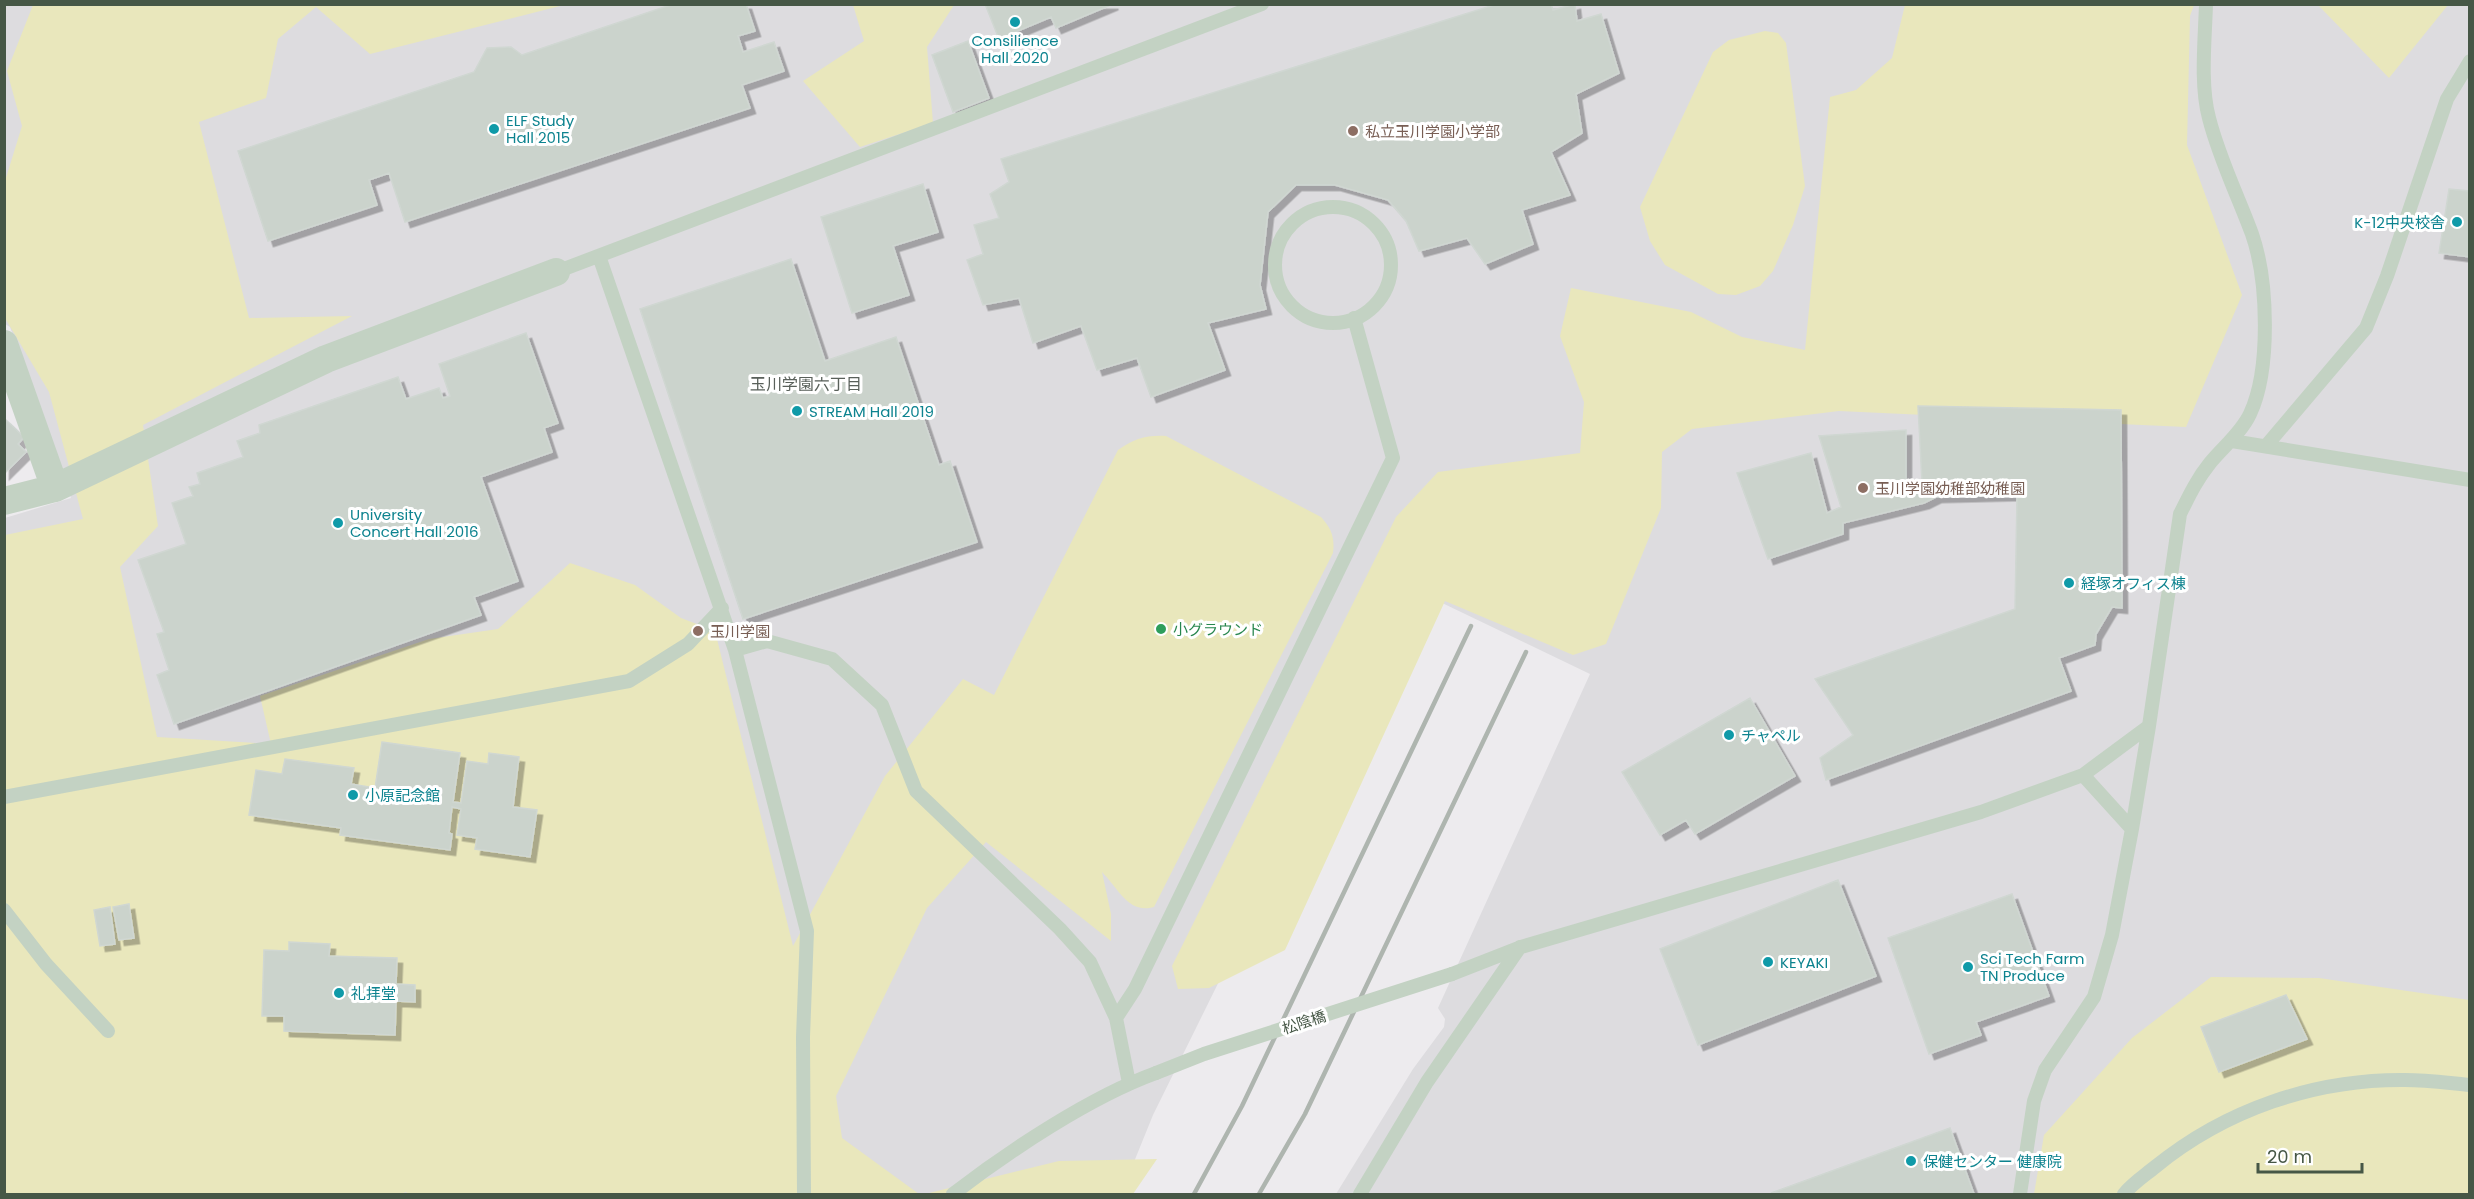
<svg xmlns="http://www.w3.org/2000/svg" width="2474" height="1199" viewBox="0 0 2474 1199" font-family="Poppins,'Noto Sans JP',sans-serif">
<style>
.education{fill:#dddcdf}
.green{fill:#e9e7bc}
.building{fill:#cbd3cc;stroke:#d0d7d2;stroke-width:1.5;filter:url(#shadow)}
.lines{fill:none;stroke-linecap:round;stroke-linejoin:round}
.service{stroke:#c3d2c3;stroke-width:14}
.minor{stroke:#c3d2c3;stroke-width:28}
.rail{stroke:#aeb5af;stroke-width:4.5}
.service-bridge{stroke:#c3d2c3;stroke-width:14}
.culture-dot{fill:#0f9aa8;stroke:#fff;stroke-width:2}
.education-dot{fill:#8d6e63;stroke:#fff;stroke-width:2}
.leisure-dot{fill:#2e9e5b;stroke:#fff;stroke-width:2}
.labels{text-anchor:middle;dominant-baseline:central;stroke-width:6;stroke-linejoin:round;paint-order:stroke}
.culture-label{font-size:15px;fill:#0d838f;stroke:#fff;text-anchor:start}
.education-label{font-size:15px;fill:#785e54;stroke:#fff;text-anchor:start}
.leisure-label{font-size:15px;fill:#27864d;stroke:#fff;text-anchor:start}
.street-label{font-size:15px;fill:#465746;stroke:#fff}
.neighbourhood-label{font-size:16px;fill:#59605a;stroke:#fff}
</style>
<defs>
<filter id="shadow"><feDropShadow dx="5.5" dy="5.5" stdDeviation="0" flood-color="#0004"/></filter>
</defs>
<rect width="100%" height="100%" fill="#edebee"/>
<path class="education" d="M 5,5 L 2469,5 L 2469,1194 L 1336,1194 L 1413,1069 L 1444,1027 L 1445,1019 L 1438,1008 L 1590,674 L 1413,589 L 1153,1115 L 1121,1194 L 5,1194 L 5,518 L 71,498 L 10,327 L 5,324 Z"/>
<path class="green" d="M 33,5 L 564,5 L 370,54 L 316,7 L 278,39 L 266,98 L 199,122 L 249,318 L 352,316 L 143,425 L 158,526 L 120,567 L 157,737 L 271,744 L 260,696 L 429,639 L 498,629 L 570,563 L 635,585 L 681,618 L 715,631 L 793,946 L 885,776 L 963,679 L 994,695 L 1118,450 C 1134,439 1146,435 1166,436 L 1321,517 C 1331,528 1335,537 1333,553 L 1154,907 C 1128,914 1119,889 1102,872 L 1111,914 L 1111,941 L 986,842 L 927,908 L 836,1096 L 842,1138 L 919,1194 L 408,1194 L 406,1192 L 401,1194 L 5,1194 L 5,535 L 83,519 L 49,392 L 5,318 L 5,181 L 22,126 L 7,71 Z
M 853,5 L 954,5 L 927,47 L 933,123 L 860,147 L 803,81 L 864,41 Z
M 1905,5 L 2194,5 L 2190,16 L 2187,145 L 2242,295 L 2186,427 L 1839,411 L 1692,429 L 1662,452 L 1661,508 L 1606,644 L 1573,655 L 1445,601 L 1285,950 L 1209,988 L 1178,989 L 1172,966 L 1396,517 L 1438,472 L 1580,453 L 1584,402 L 1560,336 L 1571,288 L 1691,312 L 1742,337 L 1805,350 L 1830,97 L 1856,90 L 1892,58 Z
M 2318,5 L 2448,5 L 2389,78 Z
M 1765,31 L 1778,33 L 1786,43 L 1805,186 L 1793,225 L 1773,271 L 1760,286 L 1736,295 L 1718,294 L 1665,265 L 1650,241 L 1640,207 L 1713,52 L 1729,40 Z
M 2211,977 L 2319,978 L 2469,1000 L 2469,1194 L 2034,1194 L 2044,1135 L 2132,1038 Z
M 1157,1159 L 1133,1194 L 925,1194 L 1059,1161 Z"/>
<path class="building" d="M 673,4 L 746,4 L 755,31 L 738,36 L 743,52 L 774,42 L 784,71 L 742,85 L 750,108 L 405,222 L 389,173 L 369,180 L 377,205 L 268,241 L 238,151 L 474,72 L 487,48 L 511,47 L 522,55 Z
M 985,4 L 1113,4 L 1056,28 L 1051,17 L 999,39 Z
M 1497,4 L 1551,4 L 1553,10 L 1575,4 L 1577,21 L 1601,14 L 1619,73 L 1576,94 L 1582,133 L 1551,152 L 1570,195 L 1522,210 L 1533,244 L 1485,264 L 1467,238 L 1419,251 L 1406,221 L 1388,200 L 1335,185 L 1296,185 L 1268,212 L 1260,285 L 1266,309 L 1208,323 L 1225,370 L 1151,397 L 1137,358 L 1097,370 L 1081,326 L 1033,343 L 1019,298 L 983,305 L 967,260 L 983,254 L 974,225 L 999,218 L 990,194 L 1009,182 L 1001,159 Z
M 968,41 L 989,98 L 953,112 L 932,55 Z
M 923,184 L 938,232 L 893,246 L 909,295 L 852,313 L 821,217 Z
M 2449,189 L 2470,191 L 2470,257 L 2439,253 Z
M 791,259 L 825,361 L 896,337 L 939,465 L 950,461 L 977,542 L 743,619 L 640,309 Z
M 526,333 L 558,423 L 544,428 L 552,452 L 481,477 L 518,581 L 474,597 L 481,615 L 174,724 L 157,675 L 169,670 L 157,634 L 164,632 L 138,560 L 186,544 L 172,503 L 193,496 L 189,487 L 200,484 L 197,473 L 243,457 L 237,441 L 260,433 L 259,425 L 398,377 L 406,399 L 439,388 L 443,398 L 450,396 L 439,364 Z
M 1918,406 L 2121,410 L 2122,608 L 2112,607 L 2096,634 L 2095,645 L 2059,658 L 2071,691 L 1826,780 L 1820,758 L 1853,735 L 1815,679 L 2015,609 L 2017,495 L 1936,497 L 1924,503 L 1843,523 L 1843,534 L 1768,559 L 1737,473 L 1811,453 L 1827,513 L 1841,507 L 1819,436 L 1906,430 L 1906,483 L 1922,482 Z
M 5,419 L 24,437 L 18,444 L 26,452 L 4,474 Z
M 1750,698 L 1795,776 L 1695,834 L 1686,820 L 1660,835 L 1622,772 Z
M 382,742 L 460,753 L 453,802 L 461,803 L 467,761 L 488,764 L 489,753 L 519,757 L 513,807 L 537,810 L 530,857 L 475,849 L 477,838 L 457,835 L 461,809 L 452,807 L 449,833 L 452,834 L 450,850 L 340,835 L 341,828 L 249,815 L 256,770 L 282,774 L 285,759 L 354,768 L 351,784 L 375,788 Z
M 1838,880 L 1876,976 L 1698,1045 L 1660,949 Z
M 2012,894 L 2049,996 L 1976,1022 L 1981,1035 L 1929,1054 L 1888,938 Z
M 129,904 L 134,938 L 119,940 L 113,907 Z
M 110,907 L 115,944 L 100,946 L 94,910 Z
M 289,942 L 330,944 L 329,956 L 397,958 L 396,984 L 415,985 L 415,1002 L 396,1001 L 395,1035 L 284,1031 L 284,1016 L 262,1016 L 264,950 L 289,951 Z
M 2286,995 L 2307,1039 L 2219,1072 L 2201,1027 Z
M 1950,1128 L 1974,1194 L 1771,1193 Z"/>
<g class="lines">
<path class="service" d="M1275 265a58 58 0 1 1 116 0a58 58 0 1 1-116 0Z
M 599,256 L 735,650 L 807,931 L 803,1037 L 804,1194
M 556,272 L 1262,4
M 2232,441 L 2470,480
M 2266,446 L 2366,328 L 2387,276 L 2447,99 L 2470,61
M 735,650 L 767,641 L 832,659 L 882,705 L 916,791 L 1060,929 L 1090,962 L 1116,1018 L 1129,1083
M 4,797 L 629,681 L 688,644 L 722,608
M 2132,829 L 2149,726
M 4,910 L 46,964 L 108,1031
M 1452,974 L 1521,947 L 1981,812 L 2083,775
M 1116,1018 L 1135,989 L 1393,458 L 1354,318
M 953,1194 C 1009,1151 1090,1097 1156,1073
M 1360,1194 L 1427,1082 L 1520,947
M 2020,1194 L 2034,1101 L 2045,1070 L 2094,997 L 2112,935 L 2132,829 L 2083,775 L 2149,726 L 2180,514 C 2189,496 2197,479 2210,463 C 2223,447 2241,433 2250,414 C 2271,369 2268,280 2252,234 C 2238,196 2219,158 2209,118 C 2200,85 2205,39 2206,4
M 2124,1194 C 2132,1184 2144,1176 2155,1167 C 2225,1110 2314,1079 2405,1080 C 2427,1080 2448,1083 2470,1085"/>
<path class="minor" d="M 4,344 L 55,488
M 4,501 L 55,488 L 326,359 L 556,272"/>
<path class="rail" d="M 1194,1194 L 1242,1106 L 1471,626
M 1259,1194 L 1305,1114 L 1526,652"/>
<path class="service-bridge" d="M 1156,1073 L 1204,1054 L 1452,974"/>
</g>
<g class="culture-dot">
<circle cx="1015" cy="22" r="6"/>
<circle cx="494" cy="129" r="6"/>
<circle cx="2457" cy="222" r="6"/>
<circle cx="797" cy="411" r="6"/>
<circle cx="338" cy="523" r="6"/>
<circle cx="2069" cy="583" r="6"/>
<circle cx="1729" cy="735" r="6"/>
<circle cx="353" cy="795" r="6"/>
<circle cx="1768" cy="962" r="6"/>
<circle cx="1968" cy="967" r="6"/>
<circle cx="339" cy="993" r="6"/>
<circle cx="1911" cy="1161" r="6"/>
</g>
<g class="education-dot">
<circle cx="1353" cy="131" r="6"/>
<circle cx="1863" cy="488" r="6"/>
<circle cx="698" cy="631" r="6"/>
</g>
<circle class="leisure-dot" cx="1161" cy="629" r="6"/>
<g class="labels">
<g class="culture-label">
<text x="1015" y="40" text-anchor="middle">Consilience<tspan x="1015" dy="17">Hall 2020</tspan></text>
<text x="506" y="120">ELF Study<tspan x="506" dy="17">Hall 2015</tspan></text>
<text x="2445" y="222" text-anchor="end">K-12中央校舎</text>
<text x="809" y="411">STREAM Hall 2019</text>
<text x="350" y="514">University<tspan x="350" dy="17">Concert Hall 2016</tspan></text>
<text x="2081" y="583">経塚オフィス棟</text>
<text x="1741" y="735">チャペル</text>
<text x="365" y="795">小原記念館</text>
<text x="1980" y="958">Sci Tech Farm<tspan x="1980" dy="17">TN Produce</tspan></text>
<text x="1780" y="962">KEYAKI</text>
<text x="351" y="993">礼拝堂</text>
<text x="1923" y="1161">保健センター 健康院</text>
</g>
<g class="education-label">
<text x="1365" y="131">私立玉川学園小学部</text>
<text x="1875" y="488">玉川学園幼稚部幼稚園</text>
<text x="710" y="631">玉川学園</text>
</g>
<g class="leisure-label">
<text x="1173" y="629">小グラウンド</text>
</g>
<g class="street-label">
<text transform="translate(1304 1022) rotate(-18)">松陰橋</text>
</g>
<g class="neighbourhood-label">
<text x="806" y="384">玉川学園六丁目</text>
</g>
</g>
<rect width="2474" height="1199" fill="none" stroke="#465746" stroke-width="12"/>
<path d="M2258 1163v9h104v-9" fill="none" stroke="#465746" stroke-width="3"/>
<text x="2267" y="1163" font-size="18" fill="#465746" stroke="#ffffff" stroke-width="4.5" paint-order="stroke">20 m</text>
</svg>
